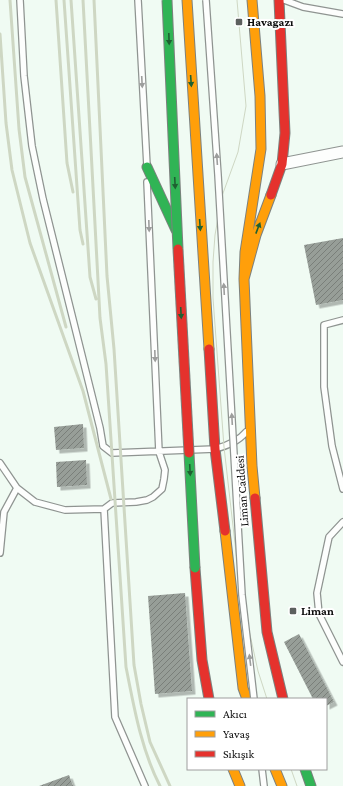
<svg xmlns="http://www.w3.org/2000/svg" width="343" height="786" viewBox="0 0 343 786" font-family="'Crimson Pro',serif">
<style>
.building{fill:url(#building-hatch);filter:url(#shadow)}
.lines{fill:none;stroke-linecap:round;stroke-linejoin:round}
.lane-casing{stroke:#8f9491;stroke-width:8}
.street-casing{stroke:#8f9491;stroke-width:13}
.fast-casing{stroke:#7c817e;stroke-width:11}
.slow-casing{stroke:#7c817e;stroke-width:11}
.jam-casing{stroke:#7c817e;stroke-width:11}
.lane{stroke:#fdfefd;stroke-width:5.5}
.street{stroke:#fdfefd;stroke-width:11}
.fast{stroke:#30b455;stroke-width:9}
.slow{stroke:#ff9f0a;stroke-width:9}
.jam{stroke:#e5322d;stroke-width:9}
.tram{stroke:#ced7c3;stroke-width:1}
.rail{stroke:#ced7c3;stroke-width:3}
.lane-bridge-casing{stroke:#8f9491;stroke-width:8;stroke-linecap:butt}
.fast-bridge-casing{stroke:#7c817e;stroke-width:11;stroke-linecap:butt}
.jam-bridge-casing{stroke:#7c817e;stroke-width:11;stroke-linecap:butt}
.lane-bridge{stroke:#fdfefd;stroke-width:5.5}
.fast-bridge{stroke:#30b455;stroke-width:9}
.jam-bridge{stroke:#e5322d;stroke-width:9}
.oneway{fill:#1e6031}
.oneway2{fill:#9d9e9d}
.poi-dot{fill:#5c605e;stroke:#fff;stroke-width:1.5}
.labels{text-anchor:middle;dominant-baseline:central;stroke-width:4;stroke-linejoin:round;paint-order:stroke}
.poi-label{font-size:12px;font-weight:bold;fill:#0d0d0d;stroke:#fff;text-anchor:start}
.street-label{font-size:12px;fill:#0d0d0d;stroke:#fff}
</style>
<defs>
<pattern id="building-hatch" width="6" height="6" patternUnits="userSpaceOnUse"><rect width="6" height="6" fill="#979e98"/><path d="M-1 1l2-2M0 6l6-6M5 7l2-2" fill="none" stroke="#7a7f7a"/></pattern>
<filter id="shadow"><feDropShadow dx="3.5" dy="3.5" stdDeviation="0" flood-color="#0004"/></filter>
</defs>
<rect width="100%" height="100%" fill="#f0fbf3"/>
<path class="building" d="M 343,238 L 343,300 L 316,305 L 304,245 Z
M 83,424 L 84,448 L 56,450 L 54,427 Z
M 86,460 L 87,485 L 57,487 L 56,462 Z
M 185,593 L 192,691 L 155,694 L 148,596 Z
M 299,634 L 334,702 L 326,706 L 326,699 L 313,699 L 284,642 Z
M 69,775 L 73,786 L 39,786 Z"/>
<g class="lines">
<g class="lane-casing">
<path id="lane" d="M 20,0 L 24,76 L 32,146 L 43,199 L 100,428 L 103,446 L 112,453 L 215,449 C 226,446 238,442 246,432
M 138,0 L 147,166
M 284,0 L 303,7 L 343,14
M 343,320 L 324,325 L 324,387 L 332,446 L 343,489
M 0,463 L 17,488 L 4,512 L 0,553
M 17,488 L 35,502 L 65,510 L 104,509 L 112,503 L 136,502 L 147,500 L 153,497 L 162,489 L 164,479 L 165,470 L 159,452 L 147,182
M 104,509 L 115,717 L 145,786
M 343,522 L 329,537 L 317,593 L 319,614 L 343,662
M 262,769 L 264,786"/>
</g>
<g class="street-casing">
<path id="street" d="M 282,164 L 343,152"/>
</g>
<g class="fast-casing">
<path id="fast" d="M 147,167 L 176,230
M 305,769 L 311,786"/>
</g>
<g class="slow-casing">
<path id="slow" d="M 187,0 L 209,349
M 244,279 L 245,252 L 261,149 L 260,96 L 252,0
M 255,498 L 252,466 L 244,279 L 256,235 L 271,195
M 225,531 L 243,688 L 247,699
M 233,769 L 240,786
M 275,769 L 282,786"/>
</g>
<g class="jam-casing">
<path id="jam" d="M 271,195 L 282,164 L 285,133 L 279,0
M 209,349 L 215,449 L 225,531
M 255,498 L 267,632 L 283,699
M 195,568 L 202,660 L 209,699"/>
</g>
<use href="#lane" class="lane"/>
<use href="#street" class="street"/>
<use href="#fast" class="fast"/>
<use href="#slow" class="slow"/>
<use href="#jam" class="jam"/>
<path class="tram" d="M 237,0 L 246,106 L 238,152 L 222,196 L 215,235 L 213,262 L 213,298 L 224,447 L 238,570 L 247,621 L 258,671 L 267,699
M 291,769 L 297,786"/>
<path class="rail" d="M 10,0 L 19,129 L 25,177 L 66,327
M 56,0 L 67,163 L 73,192
M 64,0 L 80,230 L 83,244
M 71,0 L 90,277 L 96,299
M 83,0 L 100,318 L 106,364 L 126,667 C 134,707 141,749 160,786
M 94,0 L 107,276 L 114,349 L 134,665 L 141,704 L 150,742 L 170,786
M 0,34 L 6,123 L 12,170 L 30,243 L 83,391 L 111,499"/>
<g class="lane-bridge-casing">
<path id="lane-bridge" d="M 206,0 L 218,175 L 242,595 L 254,699"/>
</g>
<g class="fast-bridge-casing">
<path id="fast-bridge" d="M 167,0 L 178,249
M 189,453 L 195,568"/>
</g>
<g class="jam-bridge-casing">
<path id="jam-bridge" d="M 178,249 L 189,453"/>
</g>
<use href="#lane-bridge" class="lane-bridge"/>
<use href="#fast-bridge" class="fast-bridge"/>
<use href="#jam-bridge" class="jam-bridge"/>
</g>
<defs><path id="oneway-solid" d="M-6-.8H1V-3.2L6.5 0L1 3.2V.8H-6Z"/></defs>
<g class="oneway">
<use href="#oneway-solid" transform="translate(169 39) rotate(88)"/>
<use href="#oneway-solid" transform="translate(191 81) rotate(86)"/>
<use href="#oneway-solid" transform="translate(175 183) rotate(87)"/>
<use href="#oneway-solid" transform="translate(200 225) rotate(86)"/>
<use href="#oneway-solid" transform="translate(258 228) rotate(-69)"/>
<use href="#oneway-solid" transform="translate(181 313) rotate(87)"/>
<use href="#oneway-solid" transform="translate(190 470) rotate(87)"/>
</g>
<g class="oneway2">
<use href="#oneway-solid" transform="translate(142 82) rotate(87)"/>
<use href="#oneway-solid" transform="translate(217 159) rotate(-94)"/>
<use href="#oneway-solid" transform="translate(149 226) rotate(88)"/>
<use href="#oneway-solid" transform="translate(224 289) rotate(-93)"/>
<use href="#oneway-solid" transform="translate(155 356) rotate(88)"/>
<use href="#oneway-solid" transform="translate(232 419) rotate(-93)"/>
<use href="#oneway-solid" transform="translate(250 660) rotate(-97)"/>
</g>
<g class="poi-dot">
<rect x="235" y="18" width="8" height="8" rx="2"/>
<rect x="289" y="607" width="8" height="8" rx="2"/>
</g>
<g class="labels">
<g class="poi-label">
<text x="247" y="22">Havagazı</text>
<text x="301" y="611">Liman</text>
</g>
<g class="street-label">
<text transform="translate(242 491) rotate(-94)">Liman Caddesi</text>
</g>
</g>
<rect x="187" y="698" width="140" height="72" fill="#ffffff" stroke="#9e9e9e"/>
<rect x="195" y="711" width="20" height="6" fill="#30b455" stroke="#9e9e9e"/>
<text x="223" y="718" font-size="12" fill="#0d0d0d">Akıcı</text>
<rect x="195" y="731" width="20" height="6" fill="#ff9f0a" stroke="#9e9e9e"/>
<text x="223" y="738" font-size="12" fill="#0d0d0d">Yavaş</text>
<rect x="195" y="751" width="20" height="6" fill="#e5322d" stroke="#9e9e9e"/>
<text x="223" y="758" font-size="12" fill="#0d0d0d">Sıkışık</text>
</svg>
